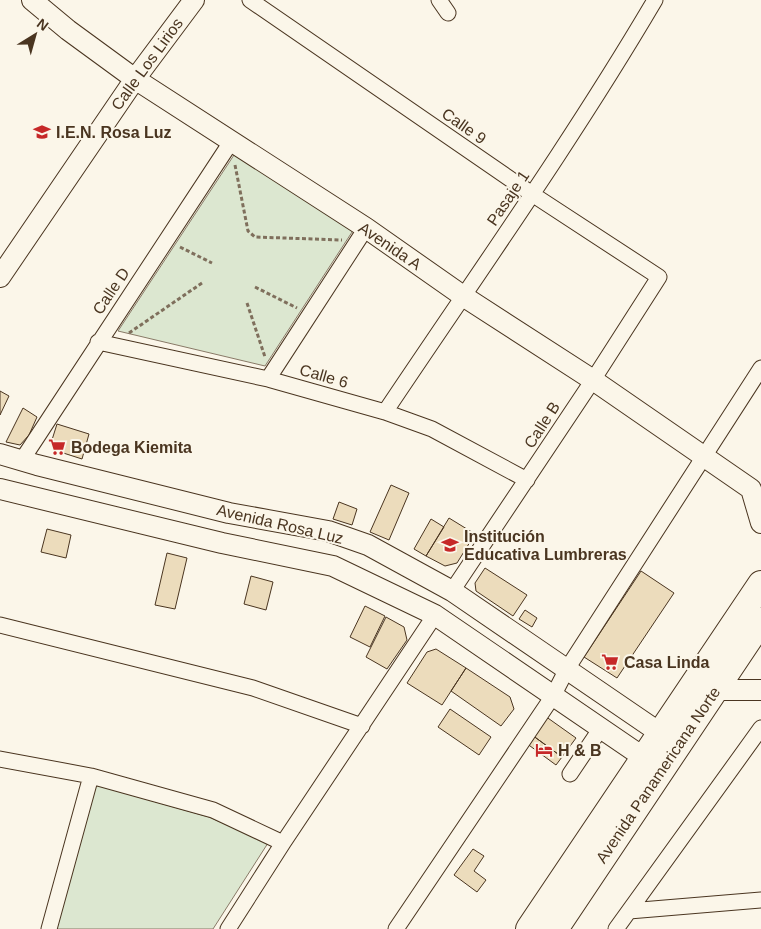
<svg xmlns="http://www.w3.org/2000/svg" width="761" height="929" viewBox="0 0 761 929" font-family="Helvetica,sans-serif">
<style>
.green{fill:#dce7d0;stroke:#887966}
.building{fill:#ecdcbc;stroke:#4a3520}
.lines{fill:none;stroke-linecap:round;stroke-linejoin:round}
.street-casing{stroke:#4a3520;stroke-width:17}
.secondary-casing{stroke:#4a3520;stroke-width:22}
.highway-casing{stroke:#4a3520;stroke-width:28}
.path{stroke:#7f6f5c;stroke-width:3;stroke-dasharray:4 2.5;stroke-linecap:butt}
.street{stroke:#fbf6e9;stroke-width:15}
.secondary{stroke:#fbf6e9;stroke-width:20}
.highway{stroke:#fbf6e9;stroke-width:26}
.labels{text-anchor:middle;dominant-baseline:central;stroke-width:4;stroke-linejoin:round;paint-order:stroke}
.street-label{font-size:16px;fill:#4a3520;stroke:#fbf6e9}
.poi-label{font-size:16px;font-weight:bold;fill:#4a3520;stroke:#fbf6e9;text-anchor:start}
</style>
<rect width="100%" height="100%" fill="#fbf6e9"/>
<path class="green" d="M 234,155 L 354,229 L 265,366 L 118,331 Z
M 93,784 L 209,817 L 268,843 L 213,929 L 55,929 Z"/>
<path class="building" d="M 0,391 L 9,396 L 0,415 Z
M 23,408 L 37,417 L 29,435 L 20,445 L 6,442 Z
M 57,424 L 89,434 L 82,459 L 54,450 L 51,443 Z
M 391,485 L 409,493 L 389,540 L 370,532 Z
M 339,502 L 357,509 L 352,525 L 333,519 Z
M 449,518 L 475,534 L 457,563 L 445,566 L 426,556 Z
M 431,519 L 444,527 L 426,556 L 414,549 Z
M 47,529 L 71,535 L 66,558 L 41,552 Z
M 167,553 L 187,558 L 175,609 L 155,605 Z
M 485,568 L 527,595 L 513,616 L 476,591 L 475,583 Z
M 641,571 L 674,593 L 617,678 L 584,657 Z
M 251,576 L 273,582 L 266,610 L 244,604 Z
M 365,606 L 385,616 L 370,647 L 350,637 Z
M 525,610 L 537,618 L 532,627 L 519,619 Z
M 386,617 L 404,627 L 407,640 L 387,669 L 366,657 Z
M 436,649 L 466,668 L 442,705 L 407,683 L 427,652 Z
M 466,668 L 510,697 L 514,709 L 501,726 L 451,691 Z
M 450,709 L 491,737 L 479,755 L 438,727 Z
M 545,716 L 576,738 L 562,757 L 532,735 Z
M 532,735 L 562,757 L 556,765 L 526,743 Z
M 473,849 L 484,856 L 474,871 L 486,880 L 477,892 L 454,875 Z"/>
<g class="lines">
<g class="street-casing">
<path id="street" d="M 250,0 L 532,194 L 659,277 L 593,380 L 452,591
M 439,0 L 448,13
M 98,342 L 268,379 L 385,412 L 432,429 L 527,480
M 268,379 L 366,228
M 385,412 C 476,276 572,141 655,0
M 22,460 L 231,142
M 0,625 L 253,688 L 362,726
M 0,759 L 91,776 L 213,810 L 283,843
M 570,774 L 601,728
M 629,911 L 761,900
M 49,929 L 91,776
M 228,929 L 283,843 L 435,615
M 396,929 L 553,696 L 567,669 L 761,368
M 616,929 L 761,728"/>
</g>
<g class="secondary-casing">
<path id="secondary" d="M 32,0 L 68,30 L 135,79 L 366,228 L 463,296 L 593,380 L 751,489 L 761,523
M 0,277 L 135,79 L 194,0
M 0,454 L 37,465 L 229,513 L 328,531 L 368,545 L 452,591 L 660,733
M 0,489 L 222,543 L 333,566 L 435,615 L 643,757
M 714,690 L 761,690"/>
</g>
<g class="highway-casing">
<path id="highway" d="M 529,929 L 761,584
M 555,929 L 761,621"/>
</g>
<path class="path" d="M 235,165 L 248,231 L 255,237 L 342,240
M 180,247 L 212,263
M 255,287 L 297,308
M 247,303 L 265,357
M 129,333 L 202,283"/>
<use href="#street" class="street"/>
<use href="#secondary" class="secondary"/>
<use href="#highway" class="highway"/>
</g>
<defs>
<g id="school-bare" transform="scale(1.35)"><path d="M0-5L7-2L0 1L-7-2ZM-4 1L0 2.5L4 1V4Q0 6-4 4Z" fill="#c62828" stroke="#fbf6e9" stroke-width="2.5" paint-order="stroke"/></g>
<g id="supermarket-bare" transform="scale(1.35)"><path d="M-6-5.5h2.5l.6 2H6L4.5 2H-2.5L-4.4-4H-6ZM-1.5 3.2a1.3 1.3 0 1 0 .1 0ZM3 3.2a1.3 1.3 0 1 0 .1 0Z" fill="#c62828" stroke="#fbf6e9" stroke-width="2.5" paint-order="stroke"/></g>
<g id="hotel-bare" transform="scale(1.35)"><path d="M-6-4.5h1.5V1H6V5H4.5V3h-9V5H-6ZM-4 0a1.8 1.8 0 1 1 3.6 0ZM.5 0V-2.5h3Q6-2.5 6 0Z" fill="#c62828" stroke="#fbf6e9" stroke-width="2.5" paint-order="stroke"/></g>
</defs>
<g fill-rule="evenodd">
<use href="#school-bare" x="42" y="132"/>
<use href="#supermarket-bare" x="57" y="447"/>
<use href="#school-bare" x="450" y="545"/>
<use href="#supermarket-bare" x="610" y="662"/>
<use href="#hotel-bare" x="544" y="750"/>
</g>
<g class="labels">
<g class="street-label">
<text transform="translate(147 64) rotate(-54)">Calle Los Lirios</text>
<text transform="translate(464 126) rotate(35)">Calle 9</text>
<text transform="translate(508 198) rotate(-56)">Pasaje 1</text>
<text transform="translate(390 246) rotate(34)">Avenida A</text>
<text transform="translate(111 291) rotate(-56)">Calle D</text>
<text transform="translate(324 376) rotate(16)">Calle 6</text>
<text transform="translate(542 425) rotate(-57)">Calle B</text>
<text transform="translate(280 524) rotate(13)">Avenida Rosa Luz</text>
<text transform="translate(658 775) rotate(-56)">Avenida Panamericana Norte</text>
</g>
<g class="poi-label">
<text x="56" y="132">I.E.N. Rosa Luz</text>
<text x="71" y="447">Bodega Kiemita</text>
<text x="464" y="536">Institución<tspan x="464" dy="18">Educativa Lumbreras</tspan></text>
<text x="624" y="662">Casa Linda</text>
<text x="558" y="750">H &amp; B</text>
</g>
</g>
<g transform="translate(35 35) rotate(37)" stroke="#fbf6e9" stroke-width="4" paint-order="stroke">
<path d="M0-4L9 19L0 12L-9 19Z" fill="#4a3520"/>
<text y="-8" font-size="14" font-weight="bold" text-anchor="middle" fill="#4a3520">N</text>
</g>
</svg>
